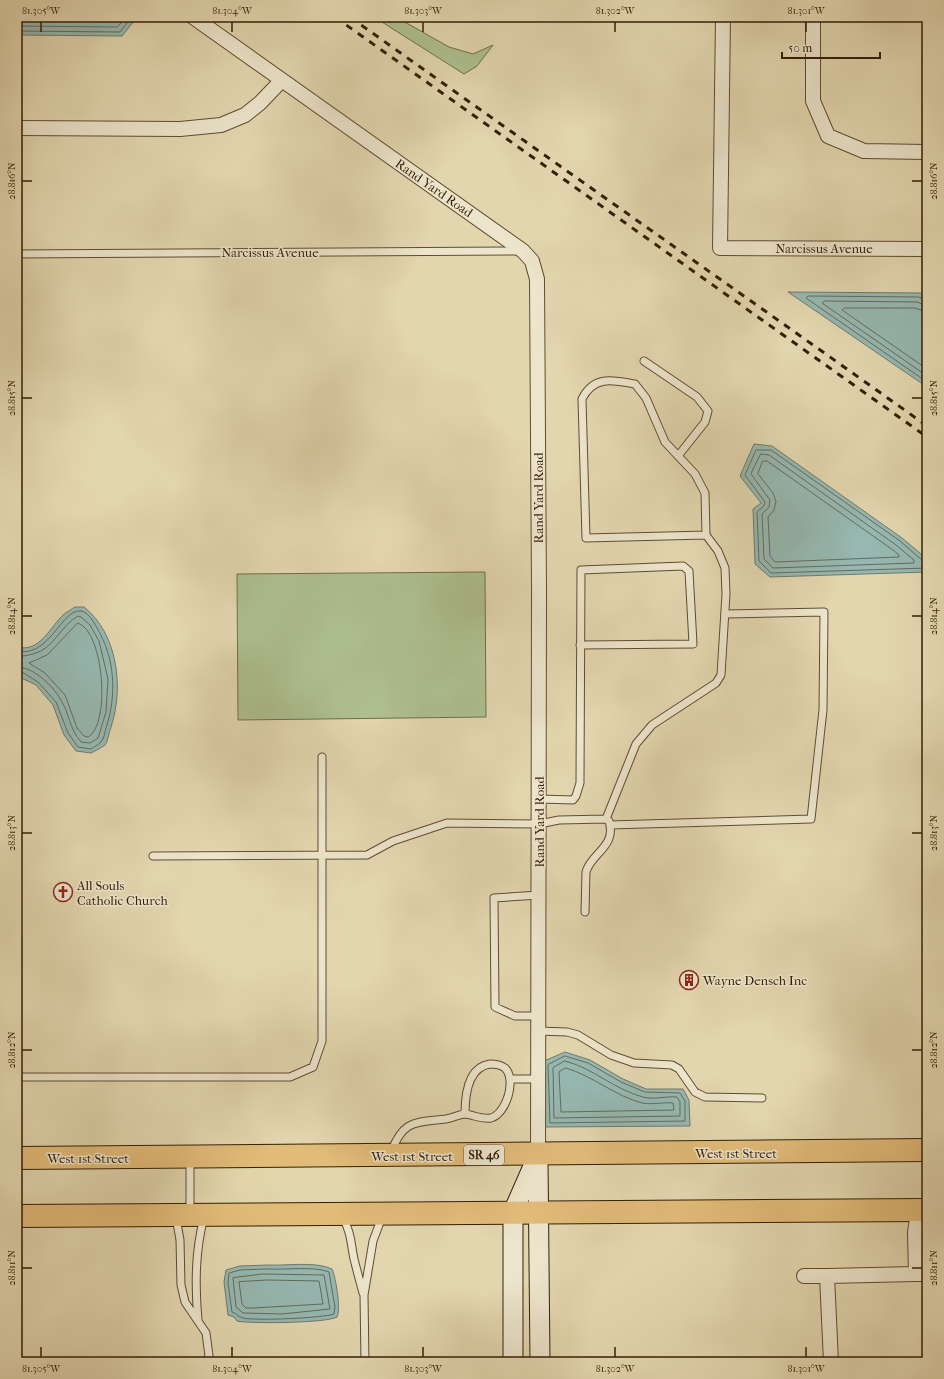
<svg xmlns="http://www.w3.org/2000/svg" width="944" height="1379" viewBox="0 0 944 1379" font-family="'IM FELL French Canon',serif">
<style>
.green{fill:#adbf90;stroke:#706e4b}
.water{fill:#96b8b1;stroke:#6f7a6d}
.lines{fill:none;stroke-linecap:round;stroke-linejoin:round}
.shore{stroke:#656b5c;stroke-width:1}
.lane-casing{stroke:#604c30;stroke-width:9}
.street-casing{stroke:#604c30;stroke-width:16}
.secondary-casing{stroke:#341e06;stroke-width:21}
.primary-casing{stroke:#341e06;stroke-width:24}
.lane{stroke:#ece4cb;stroke-width:7}
.street{stroke:#ece4cb;stroke-width:14}
.secondary{stroke:#ece4cb;stroke-width:19}
.primary{stroke:#e1bb78;stroke-width:22}
.rail{stroke:#341e06;stroke-width:3;stroke-dasharray:7 7;stroke-linecap:butt}
.ticks{fill:none;stroke:#341e06;stroke-width:1.5}
.labels{text-anchor:middle;dominant-baseline:central;stroke-width:3;stroke-linejoin:round;paint-order:stroke}
.shield{fill:#ece4cb;stroke:#6b5941;stroke-width:1}
.shield-label{font-size:12px;font-weight:bold;fill:#341e06}
.street-label{font-size:13px;fill:#341e06;stroke:#ece4cb}
.poi-label{font-size:13px;fill:#341e06;stroke:#ece4cb;text-anchor:start}
.neatline{fill:none;stroke:#341e06;stroke-width:1.5}
.ticks-label{font-size:10px;text-anchor:middle;fill:#341e06}
</style>
<rect width="100%" height="100%" fill="#e2d6af"/>
<filter id="stains"><feTurbulence type="fractalNoise" baseFrequency=".005" numOctaves="4"/><feColorMatrix values="0 0 0 0 .2 0 0 0 0 .09 0 0 0 0 .02 0 0 0 .5 -.17"/></filter>
<radialGradient id="worn" r=".72"><stop offset=".6" stop-color="#630" stop-opacity="0"/><stop offset="1" stop-color="#630" stop-opacity=".3"/></radialGradient>
<path class="green" d="M 374,17 L 396,17 L 449,47 L 473,54 L 493,45 L 477,66 L 464,74 Z
M 485,572 L 486,717 L 238,720 L 237,574 Z"/>
<path class="water" d="M 17,17 L 127,17 L 134,21 L 122,36 L 17,35 Z
M 788,292 L 922,293 L 927,298 L 927,387 Z
M 754,444 L 772,446 L 902,538 L 927,559 L 927,572 L 770,577 L 755,564 L 753,509 L 761,503 L 740,476 Z
M 75,607 L 84,607 C 118,634 124,688 111,727 C 109,732 108,741 105,745 C 101,748 95,751 91,753 L 76,751 L 64,735 L 53,705 L 36,685 L 17,676 L 17,647 C 40,653 50,627 64,614 C 68,611 72,609 75,607 Z
M 565,1052 L 590,1060 L 623,1079 L 646,1089 L 683,1089 L 689,1100 L 690,1126 L 544,1127 L 544,1061 Z
M 268,1265 C 287,1266 315,1261 332,1269 C 336,1278 341,1309 337,1317 C 328,1323 249,1324 237,1321 L 234,1317 L 228,1315 L 224,1282 L 226,1270 L 240,1266 Z"/>
<g class="lines">
<path class="shore" d="M 17,20 L 113,21 L 115,17
M 17,26 L 117,27 L 121,23 L 121,17
M 17,31 L 120,32 L 127,23 L 126,17
M 927,301 L 919,297 L 808,296 L 806,298 L 927,382
M 927,306 L 917,302 L 824,301 L 822,303 L 927,376
M 927,312 L 915,308 L 844,308 L 842,310 L 927,369
M 761,454 L 769,455 L 896,545 L 914,560 L 914,563 L 773,568 L 764,559 L 762,514 L 769,507 L 770,500 L 751,474 Z
M 763,461 L 767,461 L 893,550 L 899,555 L 899,557 L 775,562 L 770,556 L 768,517 L 774,510 L 776,501 L 773,493 L 758,474 Z
M 927,562 L 923,561 L 900,541 L 771,450 L 756,450 L 745,475 L 765,502 L 764,506 L 757,512 L 759,561 L 771,573 L 927,568
M 78,623 C 104,631 111,725 88,737 L 84,736 L 77,728 L 65,695 L 45,673 L 29,663 L 47,655 Z
M 17,651 C 49,659 62,608 81,611 C 88,612 94,622 97,628 C 115,658 117,695 106,728 C 105,732 104,739 101,742 C 98,745 94,747 91,749 L 78,747 L 68,733 L 56,702 L 38,682 L 22,672 L 17,672
M 17,656 C 23,657 27,655 33,654 C 54,649 60,626 78,616 L 81,617 L 90,625 L 99,641 L 108,679 L 106,712 L 98,738 L 90,743 L 81,742 C 68,726 70,715 61,700 C 53,686 34,667 17,667
M 565,1056 L 588,1063 L 621,1082 L 645,1092 L 680,1093 L 685,1101 L 685,1121 L 550,1123 L 548,1065 Z
M 565,1061 C 593,1068 615,1090 643,1097 C 653,1100 666,1096 677,1097 L 680,1102 L 680,1116 L 554,1118 L 553,1068 Z
M 566,1068 C 593,1076 615,1096 642,1103 C 651,1105 663,1102 673,1103 L 674,1110 L 561,1112 L 559,1072 Z
M 268,1269 C 285,1270 315,1266 329,1272 L 335,1307 L 334,1314 C 323,1318 255,1321 243,1318 C 238,1317 237,1313 232,1312 L 228,1283 L 229,1273 L 240,1270 Z
M 263,1274 L 324,1275 L 330,1309 L 282,1314 L 243,1313 L 236,1307 L 233,1278 Z
M 268,1280 L 319,1281 L 323,1304 L 253,1308 L 246,1308 L 242,1304 L 239,1282 Z"/>
<g class="lane-casing">
<path id="lane" d="M 17,254 L 521,251
M 644,361 L 697,397 L 708,411 L 705,422 L 678,456
M 539,799 L 573,800 L 576,796 L 580,783 L 581,570 L 683,566 L 689,571 L 693,644 L 580,645
M 606,819 L 636,744 L 652,725 L 716,683 L 721,675 L 726,594 L 725,568 L 718,551 L 706,535 L 586,538 L 582,399 C 594,375 613,380 635,384 L 646,398 L 665,442 L 695,474 L 705,493 L 706,535
M 610,825 L 811,819 L 823,710 L 824,612 L 725,614
M 153,856 L 367,855 L 393,841 L 447,823 L 539,824 L 559,820 L 606,819 L 609,821 C 617,847 591,853 586,872 L 585,912
M 538,1016 L 515,1016 L 495,1007 L 494,898 L 539,895
M 538,1031 L 567,1032 L 578,1035 L 611,1055 L 634,1063 L 672,1065 L 679,1069 L 695,1092 L 705,1097 L 762,1098
M 17,1077 L 290,1077 L 313,1067 L 322,1041 L 322,757
M 510,1079 L 538,1079
M 391,1152 C 404,1119 415,1123 446,1119 C 452,1118 458,1115 464,1114 C 472,1114 481,1120 491,1118 C 506,1114 517,1080 505,1068 C 501,1065 495,1064 490,1064 C 468,1067 465,1096 465,1114
M 190,1159 L 190,1213
M 176,1217 L 180,1240 L 181,1285 L 185,1302 L 206,1333 L 209,1356 L 206,1362
M 342,1217 C 351,1230 351,1245 354,1259 C 357,1271 360,1282 363,1293
M 198,1320 C 195,1284 195,1252 204,1217
M 365,1362 L 364,1295 L 373,1241 L 382,1217"/>
</g>
<g class="street-casing">
<path id="street" d="M 193,17 L 523,251 L 532,261 L 537,279 L 539,591 L 538,1155
M 723,17 L 720,248 L 927,249
M 813,17 L 813,101 L 828,136 L 864,151 L 927,152
M 17,128 L 180,129 L 221,125 L 245,115 L 260,103 L 282,80
M 918,1210 L 915,1233 L 916,1274 L 927,1274
M 804,1276 L 827,1276
M 831,1362 L 827,1276 L 916,1274"/>
</g>
<g class="secondary-casing">
<path id="secondary" d="M 538,1160 L 540,1362
M 513,1362 L 513,1212 L 538,1155"/>
</g>
<g class="primary-casing">
<path id="primary" d="M 17,1158 L 927,1150
M 17,1216 L 927,1210"/>
</g>
<use href="#lane" class="lane"/>
<use href="#street" class="street"/>
<use href="#secondary" class="secondary"/>
<use href="#primary" class="primary"/>
<path class="rail" d="M 335,17 L 927,437
M 350,17 C 542,154 735,289 927,426"/>
</g>
<path class="ticks" d="M 41,22 L 41,32M 232,22 L 232,32M 423,22 L 423,32M 615,22 L 615,32M 806,22 L 806,32M 22,181 L 32,181M 912,181 L 922,181M 22,398 L 32,398M 912,398 L 922,398M 22,616 L 32,616M 912,616 L 922,616M 22,833 L 32,833M 912,833 L 922,833M 22,1050 L 32,1050M 912,1050 L 922,1050M 22,1268 L 32,1268M 912,1268 L 922,1268M 41,1347 L 41,1357M 232,1347 L 232,1357M 423,1347 L 423,1357M 615,1347 L 615,1357M 806,1347 L 806,1357"/>
<defs>
<g id="church-ring" transform="scale(1)"><circle r="9.5" fill="#ece4cb" stroke="#8f2418" stroke-width="1.5"/><path d="M-1.2-6h2.4v3.5h3.3v2.4h-3.3V6h-2.4V-.1h-3.3v-2.4h3.3Z" fill="#8f2418"/></g>
<g id="building-ring" transform="scale(1)"><circle r="9.5" fill="#ece4cb" stroke="#8f2418" stroke-width="1.5"/><path d="M-4-6H4V6H1V3H-1V6H-4ZM-2.5-4.3h1.7v1.8h-1.7ZM.8-4.3h1.7v1.8H.8ZM-2.5-1h1.7V.8h-1.7ZM.8-1h1.7V.8H.8Z" fill="#8f2418"/></g>
</defs>
<g fill-rule="evenodd">
<use href="#church-ring" x="63" y="892"/>
<use href="#building-ring" x="689" y="980"/>
</g>
<g class="labels">
<rect class="shield" x="464" y="1145" width="40" height="20" rx="3"/>
<g class="shield-label">
<text x="484" y="1155">SR 46</text>
</g>
<g class="street-label">
<text transform="translate(434 188) rotate(35)">Rand Yard Road</text>
<text x="824" y="248">Narcissus Avenue</text>
<text x="270" y="252">Narcissus Avenue</text>
<text transform="translate(538 498) rotate(-90)">Rand Yard Road</text>
<text transform="translate(539 822) rotate(-90)">Rand Yard Road</text>
<text x="736" y="1153">West 1st Street</text>
<text x="412" y="1156">West 1st Street</text>
<text x="88" y="1158">West 1st Street</text>
</g>
<g class="poi-label">
<text x="77" y="885">All Souls<tspan x="77" dy="15">Catholic Church</tspan></text>
<text x="703" y="980">Wayne Densch Inc</text>
</g>
</g>
<rect width="944" height="1379" fill="none" stroke="#e2d6af" stroke-width="44"/>
<path d="M782 52v6h98v-6" fill="none" stroke="#341e06" stroke-width="2"/>
<text x="788" y="52" font-size="12" fill="#341e06" stroke="#ece4cb" stroke-width="3" paint-order="stroke">50 m</text>
<rect x="22" y="22" width="900" height="1335" class="neatline"/>
<g class="ticks-label">
<text x="41" y="14">81.305°W</text>
<text x="232" y="14">81.304°W</text>
<text x="423" y="14">81.303°W</text>
<text x="615" y="14">81.302°W</text>
<text x="806" y="14">81.301°W</text>
<text transform="translate(11 181) rotate(-90)" y="4">28.816°N</text>
<text transform="translate(933 181) rotate(-90)" y="4">28.816°N</text>
<text transform="translate(11 398) rotate(-90)" y="4">28.815°N</text>
<text transform="translate(933 398) rotate(-90)" y="4">28.815°N</text>
<text transform="translate(11 616) rotate(-90)" y="4">28.814°N</text>
<text transform="translate(933 616) rotate(-90)" y="4">28.814°N</text>
<text transform="translate(11 833) rotate(-90)" y="4">28.813°N</text>
<text transform="translate(933 833) rotate(-90)" y="4">28.813°N</text>
<text transform="translate(11 1050) rotate(-90)" y="4">28.812°N</text>
<text transform="translate(933 1050) rotate(-90)" y="4">28.812°N</text>
<text transform="translate(11 1268) rotate(-90)" y="4">28.811°N</text>
<text transform="translate(933 1268) rotate(-90)" y="4">28.811°N</text>
<text x="41" y="1372">81.305°W</text>
<text x="232" y="1372">81.304°W</text>
<text x="423" y="1372">81.303°W</text>
<text x="615" y="1372">81.302°W</text>
<text x="806" y="1372">81.301°W</text>
</g>
<rect width="100%" height="100%" filter="url(#stains)"/>
<rect width="100%" height="100%" fill="url(#worn)"/>
</svg>
